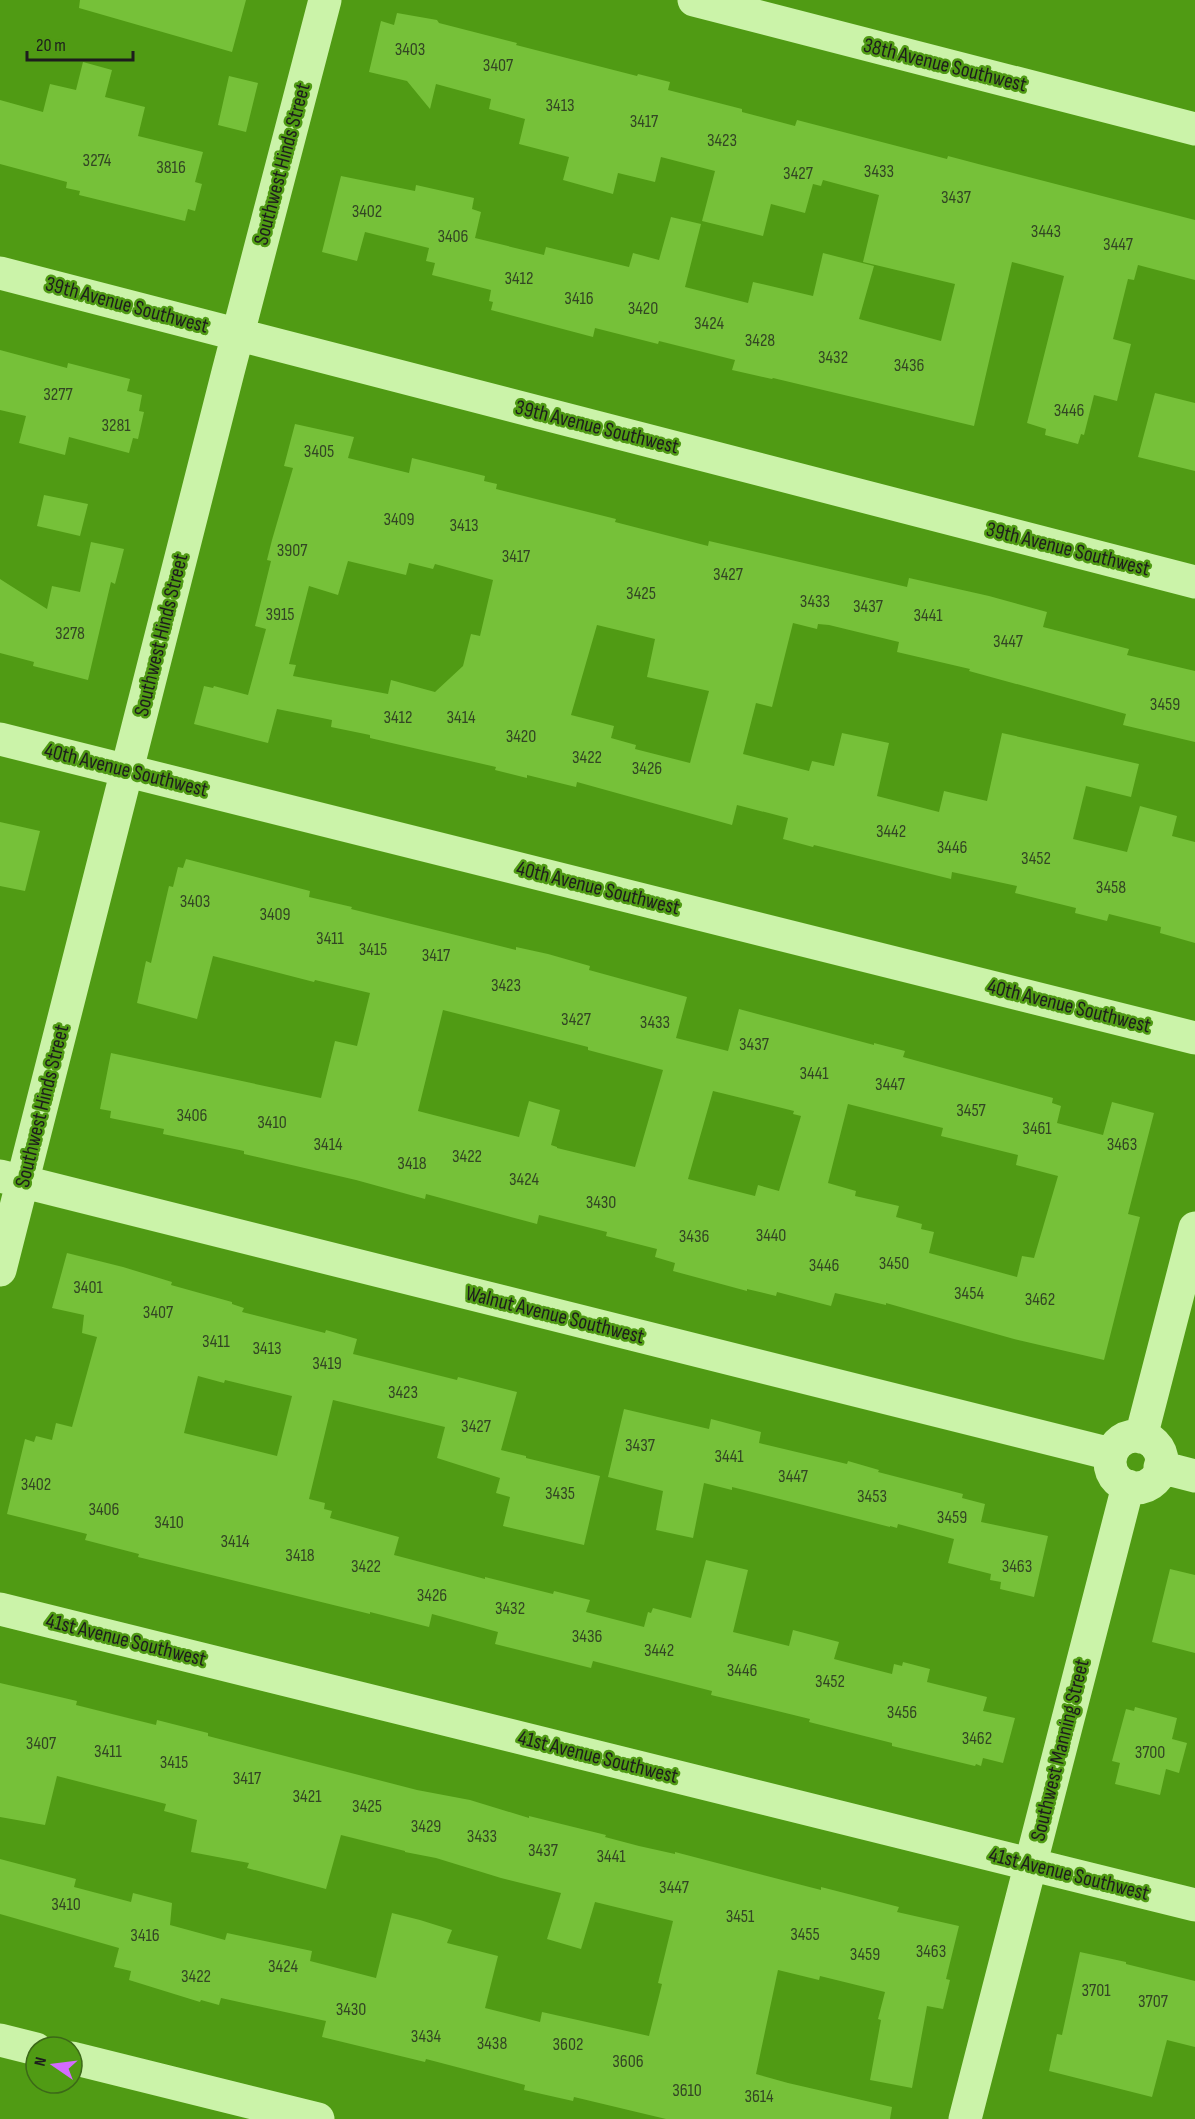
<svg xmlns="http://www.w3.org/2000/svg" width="1195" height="2119" viewBox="0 0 1195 2119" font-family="'Sofia Sans Condensed',sans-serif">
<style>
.building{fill:#76c139;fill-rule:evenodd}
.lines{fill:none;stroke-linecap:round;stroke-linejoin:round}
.street{stroke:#cbf3a9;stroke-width:33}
.labels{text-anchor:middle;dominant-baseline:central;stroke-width:5;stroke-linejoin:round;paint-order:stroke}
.number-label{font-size:18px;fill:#334624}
.street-label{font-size:21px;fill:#1d1d1d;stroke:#509b14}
</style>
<rect width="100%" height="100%" fill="#509b14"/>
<path class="building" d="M 80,0 L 246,0 L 232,52 L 79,8 Z
M 397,13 L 437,20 L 439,23 L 517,43 L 516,45 L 637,76 L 638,74 L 670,82 L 668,90 L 742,109 L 742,112 L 795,126 L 797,120 L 947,159 L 948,156 L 982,165 L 1195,220 L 1195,280 L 1138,265 L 1134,280 L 1128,279 L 1113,339 L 1131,344 L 1117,401 L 1094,395 L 1084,435 L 1081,434 L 1078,444 L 1045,435 L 1046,429 L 1027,423 L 1064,276 L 1012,262 L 974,426 L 773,378 L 772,379 L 732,370 L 735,360 L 659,341 L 658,344 L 595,328 L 593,337 L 491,310 L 493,302 L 489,301 L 491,290 L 432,275 L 435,263 L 426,261 L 429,248 L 365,232 L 357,261 L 322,252 L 341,176 L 415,191 L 416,185 L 474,198 L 472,209 L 481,212 L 475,238 L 544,255 L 546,247 L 629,267 L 633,253 L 659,260 L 671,217 L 701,224 L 685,287 L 748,303 L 753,282 L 813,296 L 823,253 L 874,266 L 859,319 L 941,341 L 955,284 L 863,262 L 879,195 L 823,180 L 821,186 L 813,184 L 805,213 L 771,204 L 763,236 L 702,221 L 715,171 L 661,157 L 655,182 L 618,173 L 613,194 L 563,180 L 569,157 L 519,144 L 525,119 L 489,109 L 491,99 L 436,84 L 430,109 L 407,81 L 369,72 L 381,21 L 394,25 Z
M 83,62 L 112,70 L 105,97 L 145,107 L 138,136 L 203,152 L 195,182 L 202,184 L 195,211 L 188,209 L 185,221 L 79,195 L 80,191 L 66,188 L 67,182 L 0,164 L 0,100 L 43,112 L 50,84 L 76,90 Z
M 229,76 L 258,83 L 246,132 L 218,125 Z
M 0,350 L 67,368 L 68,363 L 130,379 L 127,391 L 142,395 L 139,411 L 144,412 L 138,439 L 133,438 L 129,453 L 69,437 L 65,455 L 19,443 L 26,416 L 0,410 Z
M 1155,393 L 1195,403 L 1195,471 L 1138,457 Z
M 295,424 L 354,437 L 348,458 L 409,473 L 412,458 L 485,476 L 484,481 L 497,484 L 496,489 L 616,519 L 615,522 L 708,546 L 709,541 L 907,587 L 909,578 L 989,596 L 1047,612 L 1043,627 L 1129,649 L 1127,655 L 1195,671 L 1195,742 L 1123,725 L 1126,714 L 969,671 L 970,669 L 897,652 L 899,642 L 829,625 L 818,624 L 817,629 L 793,623 L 772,707 L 756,703 L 743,754 L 809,771 L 812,761 L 834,766 L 842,733 L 889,743 L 877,796 L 939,812 L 944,791 L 987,801 L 1002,733 L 1139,764 L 1131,797 L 1086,786 L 1073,839 L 1127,852 L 1140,806 L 1177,816 L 1172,836 L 1195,842 L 1195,943 L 1160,933 L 1161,927 L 1109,914 L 1107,921 L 1075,913 L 1076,908 L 1015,893 L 1017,886 L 952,872 L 951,879 L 814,845 L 813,847 L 783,839 L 788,818 L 737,805 L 732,825 L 577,782 L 576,787 L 527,775 L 527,778 L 495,770 L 496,767 L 370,738 L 370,735 L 331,727 L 332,720 L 277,709 L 268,743 L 194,724 L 204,686 L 213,688 L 214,686 L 248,695 L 266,629 L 255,626 L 271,561 L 267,560 L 272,540 L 293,468 L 284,466 ZM 348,561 L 406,575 L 409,563 L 433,569 L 435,564 L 493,580 L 480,636 L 471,634 L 463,666 L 435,692 L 391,680 L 388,694 L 293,676 L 296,665 L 289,664 L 309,586 L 338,595 ZM 597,625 L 655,639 L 647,677 L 709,691 L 690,763 L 635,749 L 636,745 L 611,738 L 614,726 L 571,715 Z
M 44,495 L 88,504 L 80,536 L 37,526 Z
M 91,542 L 124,549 L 115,584 L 111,582 L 88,680 L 33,666 L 34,662 L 0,653 L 0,579 L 47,609 L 52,586 L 80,592 Z
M 0,822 L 40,831 L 25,891 L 0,886 Z
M 186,859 L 310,891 L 309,897 L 352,907 L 351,909 L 516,950 L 516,947 L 548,954 L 590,966 L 589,970 L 687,997 L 676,1038 L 728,1051 L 739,1009 L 874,1045 L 874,1043 L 905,1051 L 903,1057 L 1053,1098 L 1052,1103 L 1061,1106 L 1057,1123 L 1103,1135 L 1112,1102 L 1154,1113 L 1128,1214 L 1140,1217 L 1104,1360 L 1014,1339 L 886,1303 L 886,1305 L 835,1293 L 831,1306 L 777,1292 L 776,1296 L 747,1289 L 747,1291 L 673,1271 L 675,1263 L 655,1257 L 657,1249 L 606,1236 L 607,1232 L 539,1215 L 537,1224 L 426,1194 L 425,1199 L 356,1180 L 244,1154 L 244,1151 L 163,1134 L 164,1129 L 110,1118 L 111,1111 L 100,1109 L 111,1053 L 321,1098 L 335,1041 L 357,1046 L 370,993 L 315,980 L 314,982 L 213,956 L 197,1019 L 137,1003 L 146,961 L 151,963 L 169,886 L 173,887 L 178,867 L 183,868 ZM 443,1010 L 588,1047 L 588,1050 L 663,1070 L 635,1167 L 557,1148 L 557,1147 L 551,1145 L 560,1110 L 529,1101 L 519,1137 L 418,1111 ZM 713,1091 L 794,1111 L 793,1114 L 801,1116 L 779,1191 L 758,1185 L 755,1196 L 688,1179 ZM 848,1104 L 943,1128 L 941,1136 L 1018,1155 L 1016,1165 L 1058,1176 L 1034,1258 L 1022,1256 L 1017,1277 L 929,1253 L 934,1232 L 921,1229 L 922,1224 L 896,1217 L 899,1206 L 855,1196 L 856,1191 L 828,1183 Z
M 67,1253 L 123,1267 L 172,1282 L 171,1285 L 232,1302 L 232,1304 L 244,1308 L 242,1312 L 325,1333 L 326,1330 L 357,1339 L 353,1354 L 457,1380 L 458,1377 L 517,1392 L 501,1450 L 526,1456 L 526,1458 L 600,1476 L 584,1545 L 503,1526 L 510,1497 L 496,1493 L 500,1478 L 437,1458 L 445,1427 L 333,1400 L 309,1499 L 325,1503 L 324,1509 L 332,1511 L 330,1518 L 399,1537 L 394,1555 L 485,1579 L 485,1577 L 553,1594 L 554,1591 L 590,1600 L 586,1612 L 644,1627 L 648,1612 L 651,1613 L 653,1608 L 691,1618 L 706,1560 L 748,1570 L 733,1632 L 789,1646 L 793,1630 L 839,1642 L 834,1659 L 892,1674 L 894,1664 L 902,1666 L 903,1662 L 930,1669 L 927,1682 L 987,1697 L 983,1711 L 1015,1718 L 1003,1763 L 983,1758 L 981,1766 L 976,1764 L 975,1766 L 892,1746 L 892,1743 L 809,1722 L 810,1719 L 711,1695 L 712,1691 L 593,1661 L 591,1668 L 495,1644 L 498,1632 L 432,1614 L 429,1627 L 370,1612 L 370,1614 L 138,1557 L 139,1554 L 85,1540 L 87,1534 L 7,1514 L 25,1439 L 34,1442 L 36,1436 L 52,1440 L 56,1423 L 72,1427 L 97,1337 L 82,1333 L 84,1315 L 52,1308 ZM 198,1376 L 224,1383 L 225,1380 L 292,1396 L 277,1456 L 184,1433 Z
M 624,1409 L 709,1429 L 711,1419 L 761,1432 L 759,1443 L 847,1464 L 848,1461 L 879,1470 L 878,1472 L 963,1494 L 962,1498 L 985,1504 L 981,1522 L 1048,1536 L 1034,1597 L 1000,1589 L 1001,1582 L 990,1580 L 991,1574 L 948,1563 L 954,1539 L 898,1524 L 897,1528 L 890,1526 L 890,1527 L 732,1487 L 732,1490 L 704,1483 L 693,1538 L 656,1530 L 663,1491 L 608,1477 Z
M 1170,1569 L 1195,1575 L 1195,1653 L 1152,1642 Z
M 0,1683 L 77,1701 L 76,1705 L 156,1725 L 157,1720 L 208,1733 L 208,1736 L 417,1790 L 470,1800 L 529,1818 L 529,1816 L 606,1835 L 605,1837 L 639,1846 L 675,1854 L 675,1852 L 821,1890 L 821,1887 L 899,1907 L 897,1912 L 959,1926 L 946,1979 L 950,1980 L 943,2009 L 927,2006 L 912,2088 L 870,2080 L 881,2020 L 878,2019 L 885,1992 L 820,1976 L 819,1980 L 778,1970 L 756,2074 L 788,2083 L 892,2107 L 890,2119 L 666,2119 L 574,2097 L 573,2101 L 524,2090 L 525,2085 L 426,2059 L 425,2062 L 322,2037 L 326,2021 L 221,1998 L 219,2005 L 201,2000 L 200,2002 L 129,1980 L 131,1971 L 114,1967 L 119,1948 L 0,1914 L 0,1859 L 76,1879 L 74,1887 L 131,1902 L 133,1893 L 172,1903 L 170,1925 L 225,1940 L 227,1933 L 312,1951 L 310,1961 L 376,1978 L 392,1913 L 420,1920 L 452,1930 L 447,1943 L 498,1956 L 485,2008 L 540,2022 L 542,2012 L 649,2036 L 662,1984 L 658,1983 L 673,1921 L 595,1902 L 581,1949 L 547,1939 L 561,1893 L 501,1878 L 436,1858 L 405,1852 L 405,1851 L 341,1835 L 326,1889 L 247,1868 L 249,1863 L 191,1852 L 197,1820 L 164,1811 L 166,1804 L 57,1776 L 45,1825 L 0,1817 Z
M 1135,1707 L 1177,1718 L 1172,1739 L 1187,1743 L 1179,1773 L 1166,1769 L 1160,1795 L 1115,1784 L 1120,1763 L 1112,1761 L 1126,1709 L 1134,1711 Z
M 1080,1952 L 1126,1962 L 1126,1964 L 1195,1981 L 1195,2047 L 1167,2040 L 1152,2097 L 1049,2071 L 1057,2034 L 1062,2035 Z"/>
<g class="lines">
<path class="street" d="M 694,0 L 1195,129
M 0,273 L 1195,582
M 0,739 L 1195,1038
M 0,1176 L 1111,1454
M 0,1270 L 228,372 L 325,0
M1110 1462a26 26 0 1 1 52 0a26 26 0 1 1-52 0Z
M 1141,1437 L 1195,1228
M 1160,1467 L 1195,1476
M 0,1609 L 1195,1905
M 0,2040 L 36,2049
M 72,2058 L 318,2119
M 965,2119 L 1128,1486"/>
</g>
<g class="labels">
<g class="number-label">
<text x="410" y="49">3403</text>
<text x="498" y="65">3407</text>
<text x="560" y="105">3413</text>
<text x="644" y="121">3417</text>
<text x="722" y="140">3423</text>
<text x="97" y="160">3274</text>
<text x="171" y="167">3816</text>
<text x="879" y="171">3433</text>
<text x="798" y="173">3427</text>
<text x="956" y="197">3437</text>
<text x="367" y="211">3402</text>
<text x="1046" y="231">3443</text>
<text x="453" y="236">3406</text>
<text x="1118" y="244">3447</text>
<text x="519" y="278">3412</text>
<text x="579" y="298">3416</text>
<text x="643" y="308">3420</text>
<text x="709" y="323">3424</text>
<text x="760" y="340">3428</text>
<text x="833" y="357">3432</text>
<text x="909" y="365">3436</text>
<text x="58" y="394">3277</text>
<text x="1069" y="410">3446</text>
<text x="116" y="425">3281</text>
<text x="319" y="451">3405</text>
<text x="399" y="519">3409</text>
<text x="464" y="525">3413</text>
<text x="292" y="550">3907</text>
<text x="516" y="556">3417</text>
<text x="728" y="574">3427</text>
<text x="641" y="593">3425</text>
<text x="815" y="601">3433</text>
<text x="868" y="606">3437</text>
<text x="280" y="614">3915</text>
<text x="928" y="615">3441</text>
<text x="70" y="633">3278</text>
<text x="1008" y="641">3447</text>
<text x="1165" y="704">3459</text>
<text x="398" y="717">3412</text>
<text x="461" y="717">3414</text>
<text x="521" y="736">3420</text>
<text x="587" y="757">3422</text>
<text x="647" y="768">3426</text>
<text x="891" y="831">3442</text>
<text x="952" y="847">3446</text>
<text x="1036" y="858">3452</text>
<text x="1111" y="887">3458</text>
<text x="195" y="901">3403</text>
<text x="275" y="914">3409</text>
<text x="330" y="938">3411</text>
<text x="373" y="949">3415</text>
<text x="436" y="955">3417</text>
<text x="506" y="985">3423</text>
<text x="576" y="1019">3427</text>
<text x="655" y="1022">3433</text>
<text x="754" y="1044">3437</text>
<text x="814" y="1073">3441</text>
<text x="890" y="1084">3447</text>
<text x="971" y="1110">3457</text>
<text x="192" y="1115">3406</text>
<text x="272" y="1122">3410</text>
<text x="1037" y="1128">3461</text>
<text x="328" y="1144">3414</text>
<text x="1122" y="1144">3463</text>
<text x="467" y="1156">3422</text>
<text x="412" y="1163">3418</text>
<text x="524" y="1179">3424</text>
<text x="601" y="1202">3430</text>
<text x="771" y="1235">3440</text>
<text x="694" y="1236">3436</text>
<text x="894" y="1263">3450</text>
<text x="824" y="1265">3446</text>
<text x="88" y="1287">3401</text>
<text x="969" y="1293">3454</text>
<text x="1040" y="1299">3462</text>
<text x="158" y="1312">3407</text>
<text x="216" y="1341">3411</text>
<text x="267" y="1348">3413</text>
<text x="327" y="1363">3419</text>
<text x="403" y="1392">3423</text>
<text x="476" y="1426">3427</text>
<text x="640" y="1445">3437</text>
<text x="729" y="1456">3441</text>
<text x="793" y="1476">3447</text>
<text x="36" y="1484">3402</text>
<text x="560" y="1493">3435</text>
<text x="872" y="1496">3453</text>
<text x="104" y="1509">3406</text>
<text x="952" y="1517">3459</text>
<text x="169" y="1522">3410</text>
<text x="235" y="1541">3414</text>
<text x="300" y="1555">3418</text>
<text x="366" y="1566">3422</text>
<text x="1017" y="1566">3463</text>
<text x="432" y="1595">3426</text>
<text x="510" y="1608">3432</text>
<text x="587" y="1636">3436</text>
<text x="659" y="1650">3442</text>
<text x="742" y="1670">3446</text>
<text x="830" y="1681">3452</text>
<text x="902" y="1712">3456</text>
<text x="977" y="1738">3462</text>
<text x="41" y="1743">3407</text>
<text x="108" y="1751">3411</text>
<text x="1150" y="1752">3700</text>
<text x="174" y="1762">3415</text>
<text x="247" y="1778">3417</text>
<text x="307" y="1796">3421</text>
<text x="367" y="1806">3425</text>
<text x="426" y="1826">3429</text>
<text x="482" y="1836">3433</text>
<text x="543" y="1850">3437</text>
<text x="611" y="1856">3441</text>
<text x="674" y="1887">3447</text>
<text x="66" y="1904">3410</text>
<text x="740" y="1916">3451</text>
<text x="805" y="1934">3455</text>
<text x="145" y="1935">3416</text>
<text x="931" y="1951">3463</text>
<text x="865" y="1954">3459</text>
<text x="283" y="1966">3424</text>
<text x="196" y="1976">3422</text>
<text x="1096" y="1990">3701</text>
<text x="1153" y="2001">3707</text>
<text x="351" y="2009">3430</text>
<text x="426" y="2036">3434</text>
<text x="492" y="2043">3438</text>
<text x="568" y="2044">3602</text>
<text x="628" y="2061">3606</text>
<text x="687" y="2090">3610</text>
<text x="759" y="2096">3614</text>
</g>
<g class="street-label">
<text transform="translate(945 65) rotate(14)">38th Avenue Southwest</text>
<text transform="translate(282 164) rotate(-75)">Southwest Hinds Street</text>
<text transform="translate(127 305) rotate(15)">39th Avenue Southwest</text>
<text transform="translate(597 427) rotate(14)">39th Avenue Southwest</text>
<text transform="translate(1068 549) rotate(14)">39th Avenue Southwest</text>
<text transform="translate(161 635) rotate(-76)">Southwest Hinds Street</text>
<text transform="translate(126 770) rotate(14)">40th Avenue Southwest</text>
<text transform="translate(598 888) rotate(14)">40th Avenue Southwest</text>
<text transform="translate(1069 1006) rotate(14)">40th Avenue Southwest</text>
<text transform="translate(42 1106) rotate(-76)">Southwest Hinds Street</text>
<text transform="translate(555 1315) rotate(14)">Walnut Avenue Southwest</text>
<text transform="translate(126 1640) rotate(14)">41st Avenue Southwest</text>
<text transform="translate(1060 1750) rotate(-76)">Southwest Manning Street</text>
<text transform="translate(598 1757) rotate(14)">41st Avenue Southwest</text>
<text transform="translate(1069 1874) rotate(14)">41st Avenue Southwest</text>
</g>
</g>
<g transform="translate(54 2065) rotate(284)"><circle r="28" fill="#509b14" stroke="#3c6918" stroke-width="1.5"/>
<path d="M0-4.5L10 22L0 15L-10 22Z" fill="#d46bff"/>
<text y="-9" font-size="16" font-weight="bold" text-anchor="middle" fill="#1d1d1d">N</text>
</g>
<path d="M27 51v9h106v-9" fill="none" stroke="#1d1d1d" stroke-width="3"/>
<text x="36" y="51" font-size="18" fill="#1d1d1d" stroke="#509b14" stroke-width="4.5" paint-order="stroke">20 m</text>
</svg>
